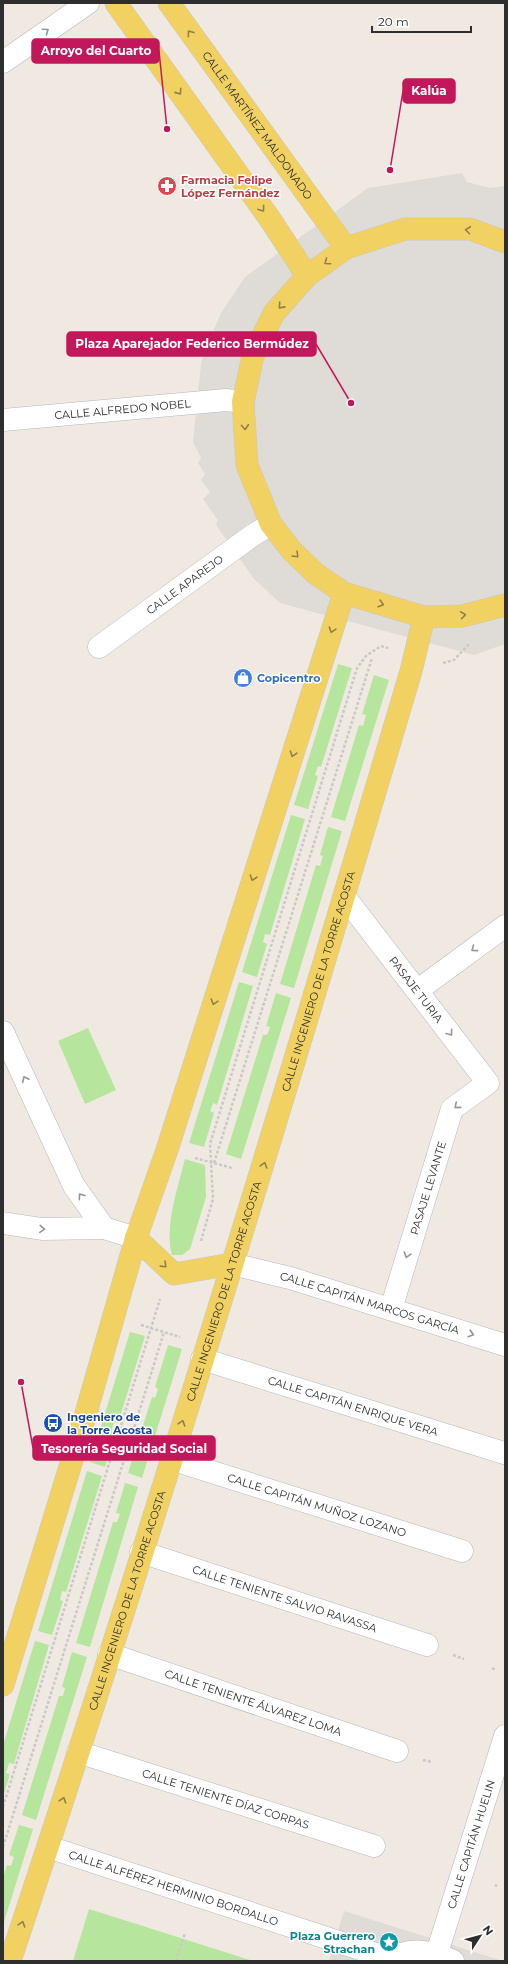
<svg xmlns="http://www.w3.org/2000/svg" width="508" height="1964" viewBox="0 0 508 1964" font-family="Montserrat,sans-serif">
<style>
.green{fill:#b6e59e}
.plaza{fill:#dfdcd8}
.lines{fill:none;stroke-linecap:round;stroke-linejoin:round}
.minor-casing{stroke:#b4b7c1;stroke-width:23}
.major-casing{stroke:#c9c9c9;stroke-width:23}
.path{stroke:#c9c9c9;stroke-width:2.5;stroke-dasharray:3 2;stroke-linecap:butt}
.minor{stroke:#fff;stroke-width:22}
.major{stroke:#f2d163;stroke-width:22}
.oneway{stroke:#969696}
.oneway2{stroke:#908048}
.labels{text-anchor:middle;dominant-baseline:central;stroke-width:3;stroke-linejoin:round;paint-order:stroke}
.street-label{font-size:11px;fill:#2e2e2e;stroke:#fff}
.health-label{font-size:11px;font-weight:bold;fill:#be3a42;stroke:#fff;text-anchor:start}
.shop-label{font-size:11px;font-weight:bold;fill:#366cbe;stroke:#fff;text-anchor:start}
.transit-label{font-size:11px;font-weight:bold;fill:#164399;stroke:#fff;text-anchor:start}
.culture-label{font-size:11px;font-weight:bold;fill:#0d838f;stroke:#fff;text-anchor:end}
.leader{fill:none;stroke:#c2185b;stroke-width:1.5}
.callout-dot{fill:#c2185b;stroke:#fff;stroke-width:1.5}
.callout{fill:#c2185b;stroke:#c2185b;stroke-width:1.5}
.callout-label{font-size:12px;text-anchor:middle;font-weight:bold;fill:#fff}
</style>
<rect width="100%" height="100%" fill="#efe9e1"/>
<path class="green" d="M 338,664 L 352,668 L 321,767 L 318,766 L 315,775 L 318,776 L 308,809 L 294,805 Z
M 374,675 L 389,680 L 345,821 L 331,817 L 359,725 L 363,726 L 366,715 L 362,714 Z
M 291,815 L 305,819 L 270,935 L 265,934 L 263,942 L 267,944 L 257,977 L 242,972 Z
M 328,827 L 342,831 L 294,988 L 280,984 L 316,865 L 320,866 L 323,856 L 320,855 Z
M 239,982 L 253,986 L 217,1105 L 213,1103 L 210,1111 L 214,1113 L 204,1147 L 189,1143 Z
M 276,993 L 291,998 L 241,1159 L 226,1154 L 263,1035 L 267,1035 L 270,1027 L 266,1026 Z
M 88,1028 L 116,1090 L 85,1104 L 58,1041 Z
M 185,1159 L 205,1165 L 206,1197 L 190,1249 L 182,1255 L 172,1255 C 164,1227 178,1187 185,1159 Z
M 130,1332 L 145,1336 L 118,1423 L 114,1422 L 111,1431 L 115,1433 L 105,1467 L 90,1462 Z
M 168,1345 L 182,1349 L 142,1478 L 128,1473 L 152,1397 L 155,1398 L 158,1389 L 155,1387 Z
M 87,1471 L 102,1476 L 66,1592 L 62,1591 L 60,1600 L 63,1601 L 52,1635 L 38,1631 Z
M 125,1483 L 138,1487 L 90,1647 L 76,1643 L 113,1522 L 117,1522 L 120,1514 L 116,1513 Z
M 35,1641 L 49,1645 L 14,1764 L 9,1763 L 6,1773 L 10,1774 L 3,1797 L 3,1745 Z
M 72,1652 L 87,1657 L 36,1820 L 22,1815 L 59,1696 L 63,1696 L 65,1688 L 62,1687 Z
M 19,1825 L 33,1829 L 3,1925 L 3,1878 L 7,1865 L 11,1866 L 14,1857 L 9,1855 Z
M 89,1909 L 253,1961 L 73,1961 Z"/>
<path class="plaza" d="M 462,173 L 467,182 L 490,188 L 505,186 L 505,644 L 474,655 L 280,603 L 254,579 L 216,525 L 218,520 L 203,499 L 210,492 L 201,480 L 205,474 L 198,463 L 201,458 L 193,442 L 201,364 L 205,350 L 221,313 L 245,277 L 368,188 Z
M 344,1911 L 503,1961 L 329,1961 Z"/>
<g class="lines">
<g class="minor-casing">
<g id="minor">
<path d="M 3,62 L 88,3"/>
<path id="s1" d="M 3,420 L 226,400 L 243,402"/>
<path id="s2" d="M 99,647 L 253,535 L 271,524"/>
<path id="s3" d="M 344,896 L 488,1083 L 452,1109 L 391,1309"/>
<path d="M 418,990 L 505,926"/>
<path d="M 3,1032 L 74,1186 L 104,1228 L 136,1238"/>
<path d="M 3,1223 L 42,1229 L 104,1228"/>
<path id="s4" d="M 232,1264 L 290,1278 L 505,1345"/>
<path id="s5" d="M 202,1359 L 504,1453"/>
<path id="s6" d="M 171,1459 L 462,1551"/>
<path id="s7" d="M 141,1552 L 427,1645"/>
<path id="s8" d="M 109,1654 L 397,1751"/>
<path id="s9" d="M 78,1752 L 374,1846"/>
<path id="s10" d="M 48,1847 L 391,1959"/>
<path id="s11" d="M 437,1953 L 505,1736"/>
<path d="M 388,1961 C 408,1946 433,1951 453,1961"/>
</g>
</g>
<g class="major-casing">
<g id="major">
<path d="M 116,3 L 272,222 L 307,276"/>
<path id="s12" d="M 169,3 L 346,248"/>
<path d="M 505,242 L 470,229 L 405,229 L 346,248 L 307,276 L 274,313 L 253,356 L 243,402 L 247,465 L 271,524 L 292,551 L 316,574 L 344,593 L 424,617 L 462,616 L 505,605"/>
<path d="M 136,1238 L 174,1274 L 232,1264"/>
<path d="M 3,1685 L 80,1434 L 136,1238 L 167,1150 L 344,593"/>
<path id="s13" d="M 10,1961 C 152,1534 283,1103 411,671 L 424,617"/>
</g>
</g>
<path class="path" d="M 443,663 L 454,660 L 469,644
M 195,1158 L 232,1168
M 214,1163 L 372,658
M 201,1241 L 213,1199 L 210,1144 L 357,668 L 366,656 L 381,646 L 388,648
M 141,1325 L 180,1337
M 453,1655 L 464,1659
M 492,1668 L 496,1670
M 423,1760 L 432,1762
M 3,1807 L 160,1299
M 3,1847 L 164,1332
M 495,1885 L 497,1886
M 176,1961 L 185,1933"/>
<use href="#minor" class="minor"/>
<use href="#major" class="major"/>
</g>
<defs><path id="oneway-chevron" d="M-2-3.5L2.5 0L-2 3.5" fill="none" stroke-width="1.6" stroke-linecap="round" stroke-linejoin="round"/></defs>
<g class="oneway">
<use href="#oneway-chevron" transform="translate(46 31) rotate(-35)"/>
<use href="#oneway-chevron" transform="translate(474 949) rotate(143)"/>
<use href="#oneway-chevron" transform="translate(450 1033) rotate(53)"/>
<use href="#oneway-chevron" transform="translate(25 1079) rotate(-115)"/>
<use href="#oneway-chevron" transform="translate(457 1106) rotate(140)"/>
<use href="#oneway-chevron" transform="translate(81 1196) rotate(-126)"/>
<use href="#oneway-chevron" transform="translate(42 1229) rotate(4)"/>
<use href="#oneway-chevron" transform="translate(407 1255) rotate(107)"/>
<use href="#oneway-chevron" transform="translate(471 1334) rotate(17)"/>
</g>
<g class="oneway2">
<use href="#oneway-chevron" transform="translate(190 33) rotate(-126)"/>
<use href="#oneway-chevron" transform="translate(179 92) rotate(55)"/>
<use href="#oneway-chevron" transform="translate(262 209) rotate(54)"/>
<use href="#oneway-chevron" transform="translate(468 230) rotate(-173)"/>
<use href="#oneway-chevron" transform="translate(327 262) rotate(145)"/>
<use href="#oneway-chevron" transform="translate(281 306) rotate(132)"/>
<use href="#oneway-chevron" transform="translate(245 427) rotate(86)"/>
<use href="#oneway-chevron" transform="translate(296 555) rotate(45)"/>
<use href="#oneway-chevron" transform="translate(381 604) rotate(16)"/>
<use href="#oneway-chevron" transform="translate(463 615) rotate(-8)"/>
<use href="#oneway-chevron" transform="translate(332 630) rotate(108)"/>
<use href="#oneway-chevron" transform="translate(293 754) rotate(108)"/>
<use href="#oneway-chevron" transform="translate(253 878) rotate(108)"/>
<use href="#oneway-chevron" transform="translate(214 1002) rotate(108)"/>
<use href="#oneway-chevron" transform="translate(264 1165) rotate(-73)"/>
<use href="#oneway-chevron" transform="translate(164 1265) rotate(44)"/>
<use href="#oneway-chevron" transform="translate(182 1423) rotate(-72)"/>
<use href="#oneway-chevron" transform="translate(63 1800) rotate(-72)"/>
<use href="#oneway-chevron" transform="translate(22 1924) rotate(-72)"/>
</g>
<defs>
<g id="pharmacy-disc" transform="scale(1)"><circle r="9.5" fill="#e0444e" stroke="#fff"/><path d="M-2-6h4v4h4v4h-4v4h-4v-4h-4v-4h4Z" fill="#fff"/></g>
<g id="shop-disc" transform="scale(1)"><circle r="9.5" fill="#3f7fe0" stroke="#fff"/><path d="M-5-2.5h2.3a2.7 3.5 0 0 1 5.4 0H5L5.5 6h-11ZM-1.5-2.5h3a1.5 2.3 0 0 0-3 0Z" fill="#fff"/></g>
<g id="bus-disc" transform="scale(1)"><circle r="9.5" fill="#1a4fb4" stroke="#fff"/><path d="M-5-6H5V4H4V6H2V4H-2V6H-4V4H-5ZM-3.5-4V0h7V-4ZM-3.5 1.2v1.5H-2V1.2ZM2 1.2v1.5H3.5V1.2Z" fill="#fff"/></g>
<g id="sight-disc" transform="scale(1)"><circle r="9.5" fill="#0f9aa8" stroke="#fff"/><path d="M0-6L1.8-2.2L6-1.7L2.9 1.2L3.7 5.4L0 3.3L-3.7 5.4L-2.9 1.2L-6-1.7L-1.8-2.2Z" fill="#fff"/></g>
</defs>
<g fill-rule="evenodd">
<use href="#pharmacy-disc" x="167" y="186"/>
<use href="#shop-disc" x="243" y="678"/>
<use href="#bus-disc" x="53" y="1423"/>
<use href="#sight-disc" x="389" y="1942"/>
</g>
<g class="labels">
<g class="street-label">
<text stroke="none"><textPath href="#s12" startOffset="151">CALLE MARTÍNEZ MALDONADO</textPath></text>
<text stroke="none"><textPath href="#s1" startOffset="120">CALLE ALFREDO NOBEL</textPath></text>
<text stroke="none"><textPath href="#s2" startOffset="106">CALLE APAREJO</textPath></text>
<text stroke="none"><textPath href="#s13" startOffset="1027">CALLE INGENIERO DE LA TORRE ACOSTA</textPath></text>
<text stroke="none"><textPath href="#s3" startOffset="118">PASAJE TURIA</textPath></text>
<text transform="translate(428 1188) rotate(-73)">PASAJE LEVANTE</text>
<text stroke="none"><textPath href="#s13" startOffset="703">CALLE INGENIERO DE LA TORRE ACOSTA</textPath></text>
<text stroke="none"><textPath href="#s4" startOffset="143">CALLE CAPITÁN MARCOS GARCÍA</textPath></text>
<text stroke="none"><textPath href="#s5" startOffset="158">CALLE CAPITÁN ENRIQUE VERA</textPath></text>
<text stroke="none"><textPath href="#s6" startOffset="153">CALLE CAPITÁN MUÑOZ LOZANO</textPath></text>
<text stroke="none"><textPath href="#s7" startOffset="151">CALLE TENIENTE SALVIO RAVASSA</textPath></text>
<text stroke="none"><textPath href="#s13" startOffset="379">CALLE INGENIERO DE LA TORRE ACOSTA</textPath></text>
<text stroke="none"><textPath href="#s8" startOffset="152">CALLE TENIENTE ÁLVAREZ LOMA</textPath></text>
<text stroke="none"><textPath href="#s9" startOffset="155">CALLE TENIENTE DÍAZ CORPAS</textPath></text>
<text stroke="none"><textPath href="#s11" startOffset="114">CALLE CAPITÁN HUELIN</textPath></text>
<text stroke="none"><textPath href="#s10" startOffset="132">CALLE ALFÉREZ HERMINIO BORDALLO</textPath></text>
</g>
<g class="health-label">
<text x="181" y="180">Farmacia Felipe<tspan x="181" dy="13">López Fernández</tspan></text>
</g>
<g class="shop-label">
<text x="257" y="678">Copicentro</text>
</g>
<g class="transit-label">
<text x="67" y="1417">Ingeniero de<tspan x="67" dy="13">la Torre Acosta</tspan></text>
</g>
<g class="culture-label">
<text x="375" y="1936">Plaza Guerrero<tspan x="375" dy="13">Strachan</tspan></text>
</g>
</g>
<path class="leader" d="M167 129L159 51M390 170L403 91M351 403L316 344M21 1382L33 1448"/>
<g class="callout-dot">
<circle cx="167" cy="129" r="4"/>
<circle cx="390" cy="170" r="4"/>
<circle cx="351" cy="403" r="4"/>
<circle cx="21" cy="1382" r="4"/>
</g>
<g class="callout">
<rect x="32" y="39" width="127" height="24" rx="4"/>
<rect x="403" y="79" width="52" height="24" rx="4"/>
<rect x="67" y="332" width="249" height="24" rx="4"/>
<rect x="33" y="1436" width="182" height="24" rx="4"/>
</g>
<g class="callout-label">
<text x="96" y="55">Arroyo del Cuarto</text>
<text x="429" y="95">Kalúa</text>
<text x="192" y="348">Plaza Aparejador Federico Bermúdez</text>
<text x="124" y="1453">Tesorería Seguridad Social</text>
</g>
<rect width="508" height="1964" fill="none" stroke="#2e2e2e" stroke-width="8"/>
<g transform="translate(480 1936) rotate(54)" stroke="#ffffff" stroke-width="3" paint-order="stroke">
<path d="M0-3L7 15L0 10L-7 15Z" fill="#2e2e2e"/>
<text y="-6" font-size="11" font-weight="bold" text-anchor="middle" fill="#2e2e2e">N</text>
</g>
<path d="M372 26v6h99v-6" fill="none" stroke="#2e2e2e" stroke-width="2"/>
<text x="378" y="26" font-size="12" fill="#2e2e2e" stroke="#ffffff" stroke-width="3" paint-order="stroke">20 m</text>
</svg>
